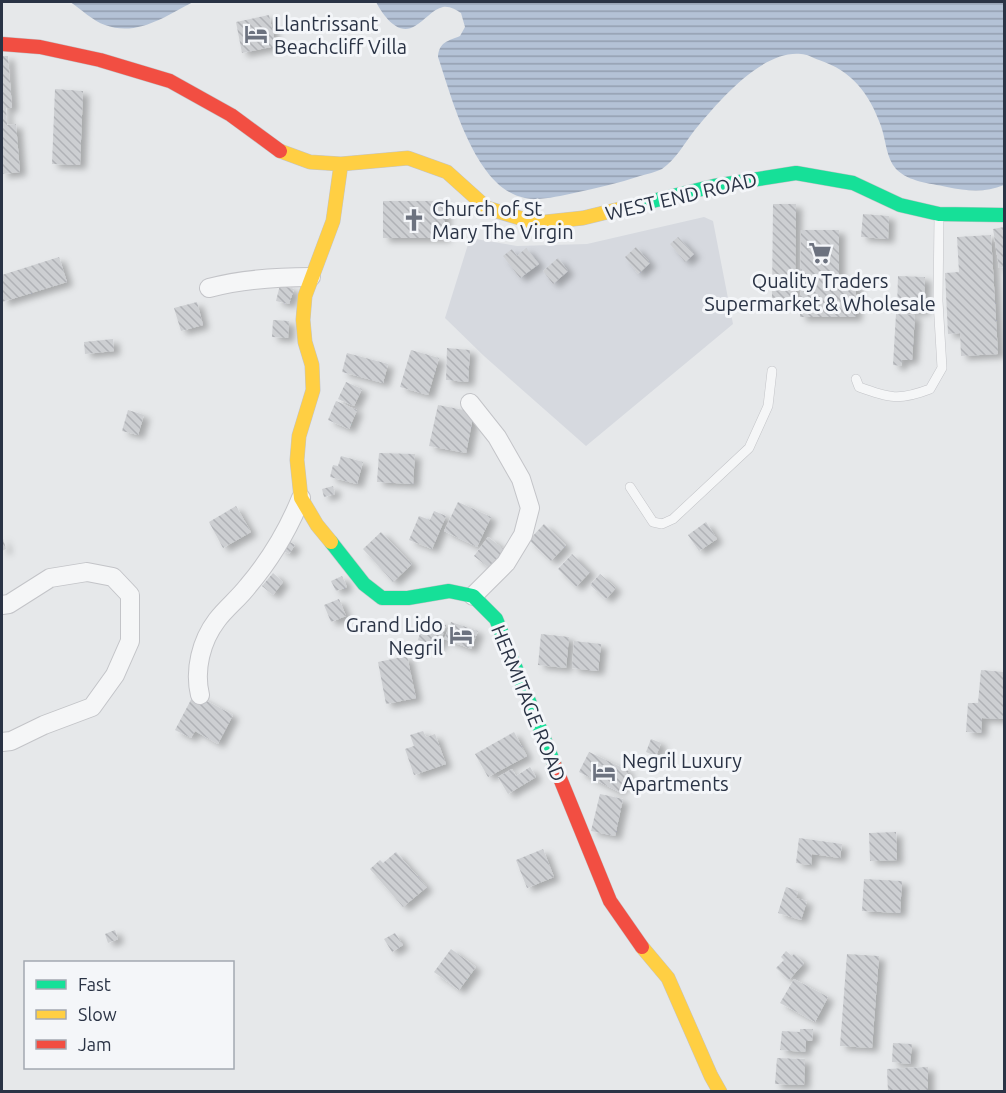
<svg xmlns="http://www.w3.org/2000/svg" width="1006" height="1093" viewBox="0 0 1006 1093" font-family="Ubuntu,sans-serif">
<style>
.built{fill:#d6d9df}
.water{fill:url(#water-rules)}
.building{fill:url(#building-back-hatch);filter:url(#shadow)}
.lines{fill:none;stroke-linecap:round;stroke-linejoin:round}
.lane-casing{stroke:#c3c4c8;stroke-width:10}
.street-casing{stroke:#c3c4c8;stroke-width:20}
.fast-casing{stroke:#c3c4c8;stroke-width:15}
.slow-casing{stroke:#c3c4c8;stroke-width:15}
.jam-casing{stroke:#c3c4c8;stroke-width:15}
.lane{stroke:#f5f6f7;stroke-width:9}
.street{stroke:#f5f6f7;stroke-width:18}
.fast{stroke:#16e098;stroke-width:14}
.slow{stroke:#ffcf43;stroke-width:14}
.jam{stroke:#f24e42;stroke-width:14}
.labels{text-anchor:middle;dominant-baseline:central;stroke-width:6;stroke-linejoin:round;paint-order:stroke}
.poi-label{font-size:20px;fill:#2a3345;stroke:#f4f6f9;text-anchor:start}
.street-label{font-size:20px;fill:#2a3345;stroke:#f4f6f9}
</style>
<defs>
<pattern id="water-rules" width="6" height="5" patternUnits="userSpaceOnUse" patternTransform="scale(1.5)"><rect width="6" height="5" fill="#b4c2d6"/><path d="M0 2.5h6" fill="none" stroke="#939eaf"/></pattern>
<pattern id="building-back-hatch" width="6" height="6" patternUnits="userSpaceOnUse" patternTransform="scale(1.5)"><rect width="6" height="6" fill="#cdcfd2"/><path d="M-1 5l2 2M0 0l6 6M5-1l2 2" fill="none" stroke="#b0b2b6"/></pattern>
<filter id="shadow"><feDropShadow dx="6" dy="4" stdDeviation="3" flood-color="#0004"/></filter>
</defs>
<rect width="100%" height="100%" fill="#e6e8ea"/>
<path class="built" d="M 704,217 L 713,221 L 733,324 L 586,446 L 484,356 L 445,318 L 470,238 L 517,246 L 587,244 Z"/>
<path class="water" d="M 70,2 L 193,2 C 166,16 137,37 105,25 C 93,21 81,9 70,2 Z
M 376,2 L 1004,2 L 1004,185 C 985,193 967,191 947,187 C 929,183 909,182 896,169 C 886,158 886,140 881,126 C 869,93 852,71 819,60 C 813,58 807,54 801,54 C 761,50 717,103 694,131 C 684,144 676,159 662,169 C 656,172 647,174 640,176 C 619,183 597,188 574,193 C 559,196 541,201 525,198 C 475,189 452,98 438,57 C 439,42 448,41 460,36 L 465,27 L 461,13 C 456,10 450,6 443,7 C 433,9 424,21 415,26 C 398,37 383,15 376,2 Z"/>
<path class="building" d="M 269,15 L 276,46 L 242,53 L 236,22 Z
M 2,56 L 8,56 L 12,108 L 6,108 L 7,125 L 16,124 L 20,172 L 2,174 Z
M 55,89 L 83,91 L 80,165 L 52,164 Z
M 383,201 L 445,201 L 445,238 L 383,238 Z
M 773,204 L 796,204 L 795,298 L 772,298 Z
M 863,214 L 889,216 L 888,239 L 861,237 Z
M 1004,227 L 1004,267 L 999,268 L 993,229 Z
M 801,230 L 839,230 L 839,277 L 856,277 L 856,317 L 800,317 Z
M 991,235 L 998,354 L 961,356 L 960,333 L 948,334 L 945,273 L 959,272 L 957,237 Z
M 678,237 L 694,254 L 685,262 L 670,244 Z
M 636,247 L 650,263 L 638,274 L 625,257 Z
M 526,248 L 539,264 L 520,278 L 503,256 L 512,249 L 517,256 Z
M 59,257 L 67,282 L 2,302 L 2,275 Z
M 558,258 L 568,271 L 553,284 L 543,271 Z
M 898,276 L 925,277 L 924,311 L 897,311 Z
M 280,285 L 294,289 L 289,304 L 276,301 Z
M 197,302 L 203,325 L 181,331 L 174,308 Z
M 896,314 L 915,315 L 912,360 L 902,360 L 901,366 L 893,365 Z
M 273,320 L 289,321 L 288,338 L 272,337 Z
M 113,339 L 114,351 L 85,354 L 84,342 Z
M 447,348 L 470,350 L 468,382 L 446,380 Z
M 411,350 L 439,358 L 428,395 L 400,387 Z
M 347,353 L 388,364 L 383,383 L 342,372 Z
M 346,382 L 362,389 L 354,406 L 338,399 Z
M 336,401 L 357,410 L 349,429 L 328,420 Z
M 438,405 L 474,412 L 466,453 L 429,446 Z
M 128,410 L 144,415 L 138,435 L 122,431 Z
M 379,453 L 415,454 L 413,484 L 377,482 Z
M 341,456 L 363,462 L 357,484 L 330,477 L 333,465 L 338,466 Z
M 333,486 L 335,494 L 324,497 L 322,489 Z
M 458,502 L 491,517 L 477,547 L 444,531 Z
M 236,506 L 251,532 L 223,548 L 209,522 Z
M 434,511 L 446,516 L 432,549 L 409,540 L 419,516 L 430,520 Z
M 706,522 L 717,539 L 699,551 L 688,535 Z
M 544,524 L 566,545 L 551,561 L 529,540 Z
M 381,532 L 412,564 L 393,582 L 363,549 Z
M 2,535 L 6,549 L 2,551 Z
M 488,537 L 506,551 L 492,570 L 474,556 Z
M 285,539 L 295,545 L 289,554 L 279,548 Z
M 572,554 L 590,572 L 576,587 L 558,569 Z
M 273,573 L 283,582 L 273,595 L 262,586 Z
M 600,574 L 616,588 L 606,599 L 590,585 Z
M 342,576 L 347,587 L 336,591 L 331,581 Z
M 339,599 L 346,616 L 331,622 L 324,605 Z
M 424,619 L 446,625 L 439,647 L 418,640 Z
M 451,622 L 478,631 L 471,649 L 444,639 Z
M 541,634 L 569,637 L 566,668 L 538,665 Z
M 574,641 L 601,644 L 598,671 L 572,668 Z
M 407,656 L 416,698 L 386,704 L 378,662 Z
M 981,670 L 1004,672 L 1004,719 L 982,718 L 981,733 L 966,732 L 968,703 L 978,703 Z
M 194,694 L 233,715 L 218,744 L 195,731 L 191,738 L 175,730 Z
M 423,731 L 426,737 L 435,734 L 446,764 L 414,775 L 405,749 L 414,746 L 410,735 Z
M 514,732 L 527,756 L 488,777 L 475,754 Z
M 651,739 L 661,743 L 656,756 L 646,752 Z
M 589,752 L 629,771 L 619,792 L 579,772 Z
M 530,767 L 536,777 L 508,794 L 498,777 L 512,769 L 516,776 Z
M 600,794 L 623,799 L 615,836 L 591,831 Z
M 896,832 L 897,860 L 870,861 L 869,833 Z
M 799,838 L 842,844 L 840,858 L 812,854 L 811,865 L 796,863 Z
M 543,849 L 554,877 L 527,888 L 516,860 Z
M 396,852 L 427,887 L 403,907 L 370,869 L 380,860 L 383,863 Z
M 864,879 L 902,881 L 900,913 L 862,911 Z
M 786,887 L 798,891 L 796,898 L 807,901 L 801,920 L 778,913 Z
M 115,930 L 118,939 L 108,943 L 105,934 Z
M 395,933 L 403,945 L 392,952 L 384,939 Z
M 451,949 L 476,967 L 459,990 L 434,972 Z
M 786,951 L 792,956 L 794,954 L 804,963 L 789,980 L 776,968 L 784,960 L 781,957 Z
M 847,954 L 879,956 L 872,1048 L 840,1046 Z
M 794,979 L 828,997 L 815,1022 L 780,1003 Z
M 800,1029 L 813,1029 L 812,1041 L 806,1041 L 805,1052 L 780,1050 L 782,1031 L 800,1032 Z
M 893,1043 L 912,1044 L 910,1064 L 892,1062 Z
M 777,1058 L 805,1059 L 804,1085 L 775,1084 Z
M 928,1067 L 928,1092 L 888,1092 L 887,1069 Z"/>
<g class="lines">
<g class="lane-casing">
<path id="lane" d="M 856,379 L 859,387 C 889,398 899,401 930,389 L 942,368 L 938,301 L 939,217
M 630,487 L 653,522 L 662,524 L 673,519 L 749,448 L 768,406 L 772,371"/>
</g>
<g class="street-casing">
<path id="street" d="M 209,288 C 243,279 275,277 311,277
M 470,403 L 497,437 L 521,479 L 530,508 L 523,535 L 506,563 L 473,596
M 2,605 L 9,604 L 50,578 L 87,572 L 113,577 L 130,595 L 130,641 L 115,675 L 92,707 L 44,725 L 11,741 L 2,742
M 200,695 C 194,670 201,641 217,620 C 226,608 239,598 248,586 C 270,560 288,530 301,498"/>
</g>
<g class="fast-casing">
<path id="fast" d="M 632,206 L 714,186 L 796,173 L 853,183 L 900,205 L 939,214 L 1004,215
M 331,542 L 364,584 L 382,598 L 408,598 L 449,591 L 473,596 L 496,619 L 555,766"/>
</g>
<g class="slow-casing">
<path id="slow" d="M 280,151 L 310,162 L 341,164 L 408,158 L 447,172 L 487,208 L 536,223 L 583,218 L 632,206
M 331,542 L 317,525 L 301,498 L 297,460 L 299,436 L 313,390 L 312,365 L 305,342 L 303,320 L 305,296 L 333,221 L 341,164
M 642,947 L 668,978 L 711,1076 L 720,1092"/>
</g>
<g class="jam-casing">
<path id="jam" d="M 2,44 L 40,47 L 100,60 L 170,81 L 231,115 L 280,151
M 555,766 L 610,901 L 642,947"/>
</g>
<use href="#lane" class="lane"/>
<use href="#street" class="street"/>
<use href="#fast" class="fast"/>
<use href="#slow" class="slow"/>
<use href="#jam" class="jam"/>
</g>
<defs>
<g id="hotel-bare" transform="scale(1.8)"><path d="M-6-4.5h1.5V1H6V5H4.5V3h-9V5H-6ZM-4 0a1.8 1.8 0 1 1 3.6 0ZM.5 0V-2.5h3Q6-2.5 6 0Z" fill="#6c727f" stroke="#f4f6f9" stroke-width="2.5" paint-order="stroke"/></g>
<g id="church-bare" transform="scale(1.8)"><path d="M-1.2-6h2.4v3.5h3.3v2.4h-3.3V6h-2.4V-.1h-3.3v-2.4h3.3Z" fill="#6c727f" stroke="#f4f6f9" stroke-width="2.5" paint-order="stroke"/></g>
<g id="supermarket-bare" transform="scale(1.8)"><path d="M-6-5.5h2.5l.6 2H6L4.5 2H-2.5L-4.4-4H-6ZM-1.5 3.2a1.3 1.3 0 1 0 .1 0ZM3 3.2a1.3 1.3 0 1 0 .1 0Z" fill="#6c727f" stroke="#f4f6f9" stroke-width="2.5" paint-order="stroke"/></g>
</defs>
<g fill-rule="evenodd">
<use href="#hotel-bare" x="256" y="34"/>
<use href="#church-bare" x="414" y="220"/>
<use href="#supermarket-bare" x="820" y="253"/>
<use href="#hotel-bare" x="461" y="635"/>
<use href="#hotel-bare" x="604" y="772"/>
</g>
<g class="labels">
<g class="poi-label">
<text x="274" y="23">Llantrissant<tspan x="274" dy="23">Beachcliff Villa</tspan></text>
<text x="432" y="208">Church of St<tspan x="432" dy="23">Mary The Virgin</tspan></text>
<text x="820" y="280" text-anchor="middle">Quality Traders<tspan x="820" dy="23">Supermarket &amp; Wholesale</tspan></text>
<text x="443" y="624" text-anchor="end">Grand Lido<tspan x="443" dy="23">Negril</tspan></text>
<text x="622" y="760">Negril Luxury<tspan x="622" dy="23">Apartments</tspan></text>
</g>
<g class="street-label">
<text transform="translate(681 196) rotate(-13)">WEST END ROAD</text>
<text transform="translate(529 703) rotate(68)">HERMITAGE ROAD</text>
</g>
</g>
<rect width="1006" height="1093" fill="none" stroke="#2a3345" stroke-width="6"/>
<rect x="24" y="961" width="210" height="108" fill="#f4f6f9" stroke="#a3a8b1" stroke-width="1.5"/>
<rect x="36" y="980" width="30" height="9" fill="#16e098" stroke="#a3a8b1" stroke-width="1.5"/>
<text x="78" y="991" font-size="18" fill="#2a3345">Fast</text>
<rect x="36" y="1010" width="30" height="9" fill="#ffcf43" stroke="#a3a8b1" stroke-width="1.5"/>
<text x="78" y="1021" font-size="18" fill="#2a3345">Slow</text>
<rect x="36" y="1040" width="30" height="9" fill="#f24e42" stroke="#a3a8b1" stroke-width="1.5"/>
<text x="78" y="1051" font-size="18" fill="#2a3345">Jam</text>
</svg>
